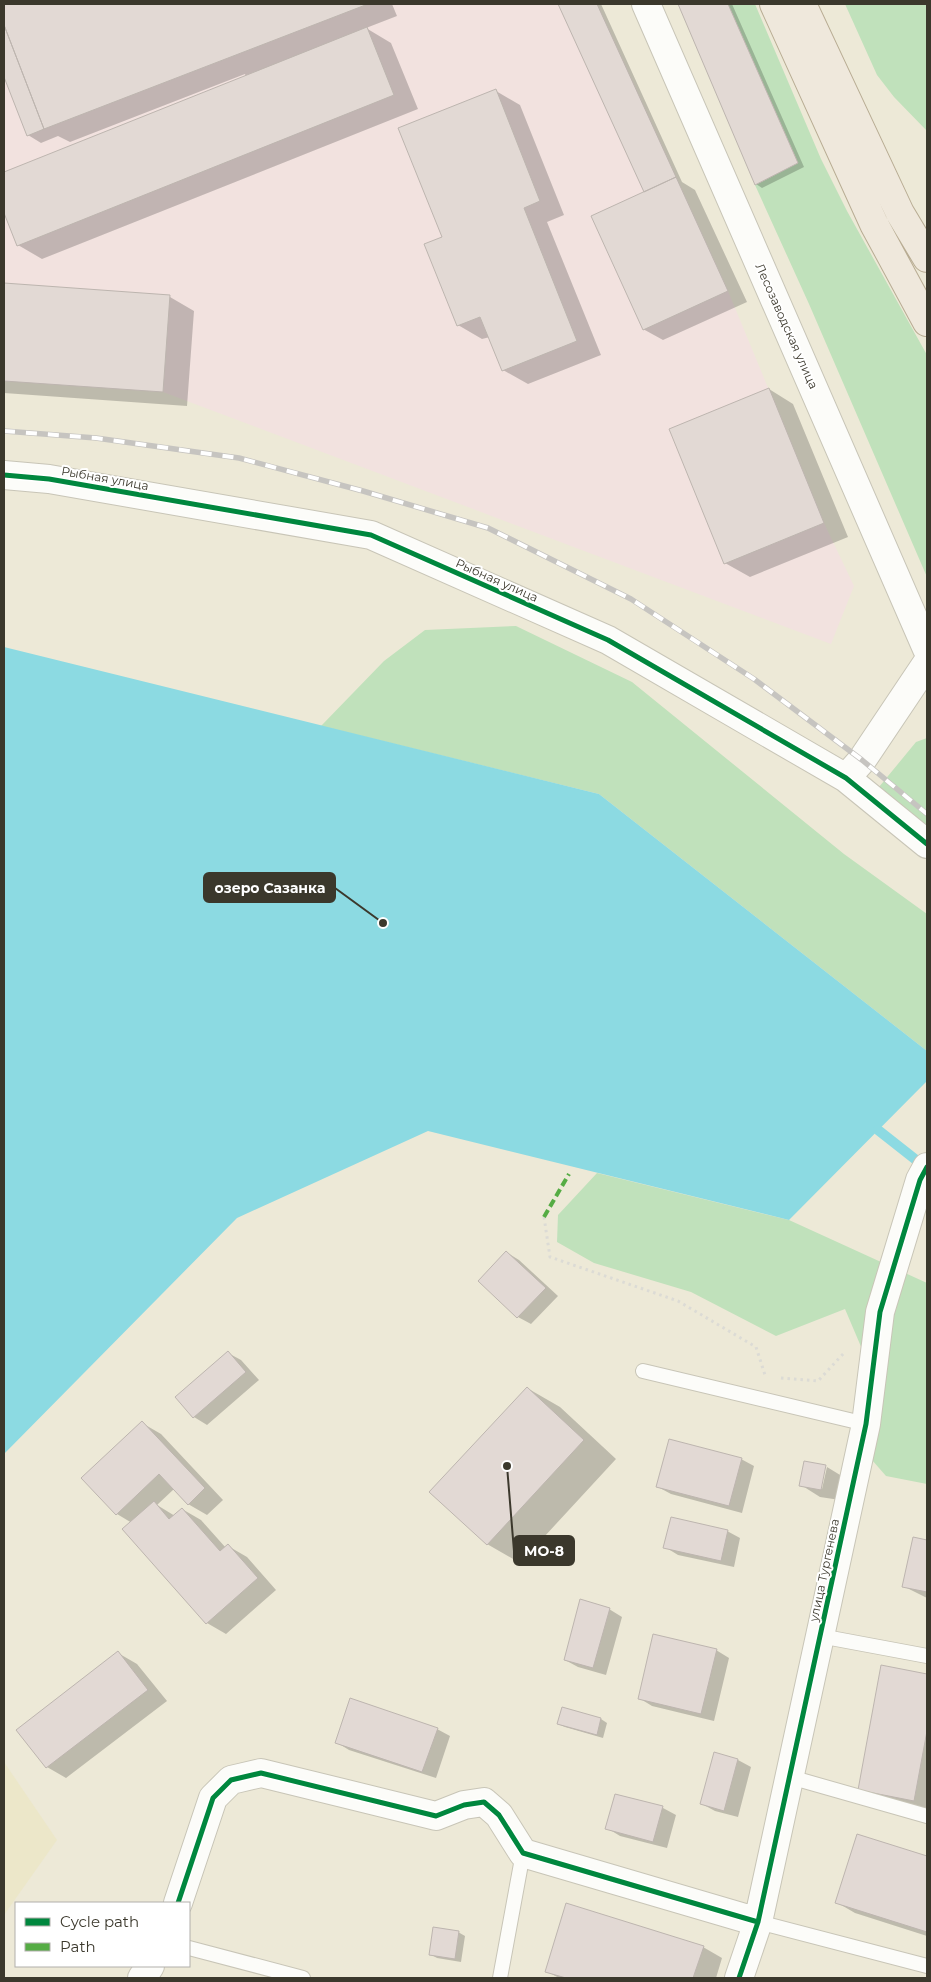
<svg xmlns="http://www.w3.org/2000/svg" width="931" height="1982" viewBox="0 0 931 1982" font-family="Montserrat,sans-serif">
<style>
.industrial{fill:#f2e2df}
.built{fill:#ece7c9}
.green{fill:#c0e1bb}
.water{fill:#8cdae2}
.shadow{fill:#0003}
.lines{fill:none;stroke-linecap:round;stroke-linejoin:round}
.stream{stroke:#8cdae2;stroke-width:10}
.building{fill:#e2d9d4;stroke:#bdb5af}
.service-casing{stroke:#c8c5b7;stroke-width:16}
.minor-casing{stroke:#c8c5b7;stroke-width:30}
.tertiary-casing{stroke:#c8c5b7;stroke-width:30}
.primary-casing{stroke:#b8ac93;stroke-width:30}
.path{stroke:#dcdbd5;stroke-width:3;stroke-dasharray:2.5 4;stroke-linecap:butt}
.service{stroke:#fcfcf9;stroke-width:14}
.minor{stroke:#fcfcf9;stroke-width:28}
.tertiary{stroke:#fcfcf9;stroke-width:28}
.primary{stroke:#efe8dc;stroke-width:28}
.rail-casing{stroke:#c6c4c0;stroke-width:5.5}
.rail{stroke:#fff;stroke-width:4;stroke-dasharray:11;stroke-linecap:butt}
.quiet{stroke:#55ac44;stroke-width:4;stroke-dasharray:8 4;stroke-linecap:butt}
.cycleway-casing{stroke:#fff;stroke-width:8}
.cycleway{stroke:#00873e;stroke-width:5}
.labels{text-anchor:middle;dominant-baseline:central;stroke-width:4;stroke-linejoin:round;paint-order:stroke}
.street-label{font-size:12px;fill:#3b382c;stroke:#fff}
.leader{fill:none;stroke:#3b382c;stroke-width:2}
.callout-dot{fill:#3b382c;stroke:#fff;stroke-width:2}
.callout{fill:#3b382c;stroke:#3b382c;stroke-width:2}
.callout-label{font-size:14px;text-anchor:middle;font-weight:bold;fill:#fff}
</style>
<rect width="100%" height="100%" fill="#ede9d7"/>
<path class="industrial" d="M 4,4 L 597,4 L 728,291 L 824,523 L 854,586 L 831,644 L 163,392 L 4,381 Z"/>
<path class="built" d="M 4,1762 L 57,1840 L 4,1915 Z"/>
<path class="green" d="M 728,4 L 755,4 L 821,159 L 847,211 L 927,355 L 927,577 L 809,304 L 755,185 L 798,163 Z
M 845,4 L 927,4 L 927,131 L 894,97 L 877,75 Z
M 516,626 L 632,682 L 844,854 L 927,914 L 927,1051 L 599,794 L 321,726 L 384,661 L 425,630 Z
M 927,738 L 927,826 L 879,787 L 916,742 Z
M 597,1173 L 789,1220 L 927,1283 L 927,1484 L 886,1476 L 872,1460 L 879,1389 L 845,1309 L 776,1336 L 691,1292 L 594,1263 L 557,1242 L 558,1215 Z"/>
<path class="water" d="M 4,647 L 599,794 L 927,1051 L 927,1081 L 789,1220 L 428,1131 L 237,1218 L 4,1454 Z"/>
<path class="shadow" d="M 4,4 L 392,4 L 397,16 L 366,28 L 391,43 L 418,109 L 42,259 L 18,245 L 4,210 L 4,174 L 246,77 L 245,74 L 70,142 L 58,136 L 41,143 L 28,135 L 4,74 Z
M 559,4 L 601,4 L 682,182 L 695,190 L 747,302 L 663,340 L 643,329 L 645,193 Z
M 679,4 L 732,4 L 804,167 L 762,188 L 756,184 Z
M 496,91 L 520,105 L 564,215 L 547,222 L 601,355 L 528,384 L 503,370 L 490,337 L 482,339 L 458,325 L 444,237 Z
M 4,285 L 170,297 L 194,311 L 187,406 L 4,393 Z
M 769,389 L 793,404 L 848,537 L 750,577 L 725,563 Z
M 506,1252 L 519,1260 L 558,1296 L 531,1324 L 518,1317 Z
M 228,1353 L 241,1360 L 259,1380 L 207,1425 L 194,1417 L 177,1397 Z
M 527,1388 L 560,1407 L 616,1459 L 520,1563 L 487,1544 Z
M 142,1423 L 161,1434 L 223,1500 L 207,1515 L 188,1504 L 174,1489 L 157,1505 L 175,1516 L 182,1509 L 201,1520 L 226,1548 L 228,1546 L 247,1557 L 276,1590 L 226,1634 L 207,1623 L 132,1523 L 117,1514 L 83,1478 Z
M 741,1459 L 754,1466 L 742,1513 L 671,1494 L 658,1487 Z
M 827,1467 L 845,1478 L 840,1500 L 820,1497 L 801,1485 L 822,1489 Z
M 727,1531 L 740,1538 L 734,1567 L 678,1555 L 665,1547 Z
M 914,1538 L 927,1541 L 927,1598 L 903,1586 Z
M 609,1609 L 622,1617 L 606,1675 L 578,1667 L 565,1660 Z
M 716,1650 L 729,1658 L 714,1721 L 652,1706 L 639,1698 Z
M 118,1653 L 137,1664 L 167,1701 L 66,1778 L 47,1767 Z
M 882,1667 L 927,1675 L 927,1810 L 878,1800 L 859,1789 Z
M 601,1719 L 607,1723 L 603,1738 L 565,1727 L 558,1724 Z
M 437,1729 L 450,1736 L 436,1778 L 349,1750 L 336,1742 Z
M 715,1754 L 738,1760 L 751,1767 L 738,1817 L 715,1811 L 702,1804 Z
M 663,1808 L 676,1815 L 667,1848 L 620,1836 L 607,1828 Z
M 857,1836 L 927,1858 L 927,1936 L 855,1913 L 836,1902 Z
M 458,1932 L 465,1936 L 461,1962 L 437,1958 L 430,1954 Z
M 703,1947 L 722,1958 L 716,1978 L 559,1978 L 546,1971 Z"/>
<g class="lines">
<path class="stream" d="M 878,1130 L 925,1167"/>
</g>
<path class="building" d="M 4,4 L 368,4 L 44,129 L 4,25 Z
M 558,4 L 597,4 L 676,177 L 644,192 Z
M 678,4 L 728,4 L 798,163 L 755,185 Z
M 4,25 L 44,129 L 27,136 L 4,77 Z
M 367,27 L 394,95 L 17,246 L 4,213 L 4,172 Z
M 496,89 L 540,201 L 524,208 L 577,341 L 502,371 L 480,317 L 457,326 L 424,244 L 442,237 L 398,128 Z
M 676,177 L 728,291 L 643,330 L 591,216 Z
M 4,283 L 170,295 L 163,392 L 4,381 Z
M 769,388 L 824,523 L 724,564 L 669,429 Z
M 506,1251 L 546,1288 L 517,1318 L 478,1281 Z
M 228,1351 L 246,1372 L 193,1418 L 175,1397 Z
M 527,1387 L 584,1440 L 487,1545 L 429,1492 Z
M 142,1421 L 205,1488 L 188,1505 L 159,1474 L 116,1515 L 81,1478 Z
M 669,1439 L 742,1458 L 729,1506 L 656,1487 Z
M 804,1461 L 826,1465 L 821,1490 L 799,1486 Z
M 154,1501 L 169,1519 L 182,1508 L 220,1551 L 228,1544 L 258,1578 L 206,1624 L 122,1529 Z
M 671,1517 L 728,1530 L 721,1561 L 663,1548 Z
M 913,1537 L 927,1540 L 927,1592 L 902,1587 Z
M 580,1599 L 610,1608 L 593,1668 L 564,1660 Z
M 653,1634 L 717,1649 L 701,1714 L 638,1699 Z
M 118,1651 L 148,1690 L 46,1768 L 16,1730 Z
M 881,1665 L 927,1674 L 927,1731 L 914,1801 L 858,1790 Z
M 350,1698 L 438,1728 L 422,1772 L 335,1743 Z
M 562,1707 L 601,1718 L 597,1735 L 557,1724 Z
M 714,1752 L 738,1759 L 724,1811 L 700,1804 Z
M 615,1794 L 663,1806 L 653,1842 L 605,1829 Z
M 857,1834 L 927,1856 L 927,1932 L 835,1903 Z
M 566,1903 L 704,1946 L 693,1978 L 566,1978 L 545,1972 Z
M 433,1927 L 459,1931 L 455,1959 L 429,1955 Z"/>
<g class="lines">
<g class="service-casing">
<path id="service" d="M 643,1371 L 866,1424
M 820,1636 L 927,1656
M 790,1777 L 927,1816
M 758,1922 L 927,1966
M 189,1948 L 303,1978
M 500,1978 L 523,1853"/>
</g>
<g class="minor-casing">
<path id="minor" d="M 178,1903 L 213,1798 L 231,1780 L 261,1773 L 436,1816 L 464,1805 L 484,1802 L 499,1815 L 523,1853 L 758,1922
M 142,1978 L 150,1966
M 739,1978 L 758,1922 L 866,1424 L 880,1312 L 920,1180 L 927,1167"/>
</g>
<g class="tertiary-casing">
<path id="tertiary" d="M 646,4 L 927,649
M 4,475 L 49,479 L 371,535 L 608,640 L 846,778 L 927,844
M 846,778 L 862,760 L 927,663"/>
</g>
<g class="primary-casing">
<path id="primary" d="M 774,4 L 874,224 L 927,322
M 802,4 L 900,213 L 927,258"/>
</g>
<path class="path" d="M 544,1217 L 550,1257 L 678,1301 L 756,1347 L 765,1375
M 781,1378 L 818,1381 L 844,1353"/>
<use href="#service" class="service"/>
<use href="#minor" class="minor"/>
<use href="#tertiary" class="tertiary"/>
<use href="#primary" class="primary"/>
<g class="rail-casing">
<path id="rail" d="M 4,431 L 96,438 L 239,458 L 363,491 L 488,528 L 631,599 L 754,679 L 862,760 L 927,814"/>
</g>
<use href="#rail" class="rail"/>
<path class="quiet" d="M 544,1217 L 569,1174"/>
<g class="cycleway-casing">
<path id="cycleway" d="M 4,475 L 49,479 L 371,535 L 608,640 L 846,778 L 927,844
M 178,1903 L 213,1798 L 231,1780 L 261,1773 L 436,1816 L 464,1805 L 484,1802 L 499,1815 L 523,1853 L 758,1922
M 739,1978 L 758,1922 L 866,1424 L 880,1312 L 920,1180 L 927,1167"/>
</g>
<use href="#cycleway" class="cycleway"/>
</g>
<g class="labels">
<g class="street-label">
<text transform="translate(787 326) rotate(66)">Лесозаводская улица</text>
<text transform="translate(105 478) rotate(10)">Рыбная улица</text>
<text transform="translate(497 580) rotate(24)">Рыбная улица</text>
<text transform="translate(824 1570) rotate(-78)">улица Тургенева</text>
</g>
</g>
<path class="leader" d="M383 923L335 888M507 1466L514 1551"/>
<g class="callout-dot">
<circle cx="383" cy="923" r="5"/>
<circle cx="507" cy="1466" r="5"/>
</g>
<g class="callout">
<rect x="204" y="873" width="131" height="29" rx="5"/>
<rect x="514" y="1536" width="60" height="29" rx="5"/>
</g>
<g class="callout-label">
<text x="270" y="893">озеро Сазанка</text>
<text x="544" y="1556">MO-8</text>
</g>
<rect width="931" height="1982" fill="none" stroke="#3b382c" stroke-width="10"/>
<rect x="15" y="1902" width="175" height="65" fill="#ffffff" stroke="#b1afab"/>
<rect x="25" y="1918" width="25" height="8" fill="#00873e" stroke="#b1afab"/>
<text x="60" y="1927" font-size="15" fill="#3b382c">Cycle path</text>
<rect x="25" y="1943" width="25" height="8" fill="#55ac44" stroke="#b1afab"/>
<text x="60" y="1952" font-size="15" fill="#3b382c">Path</text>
</svg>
